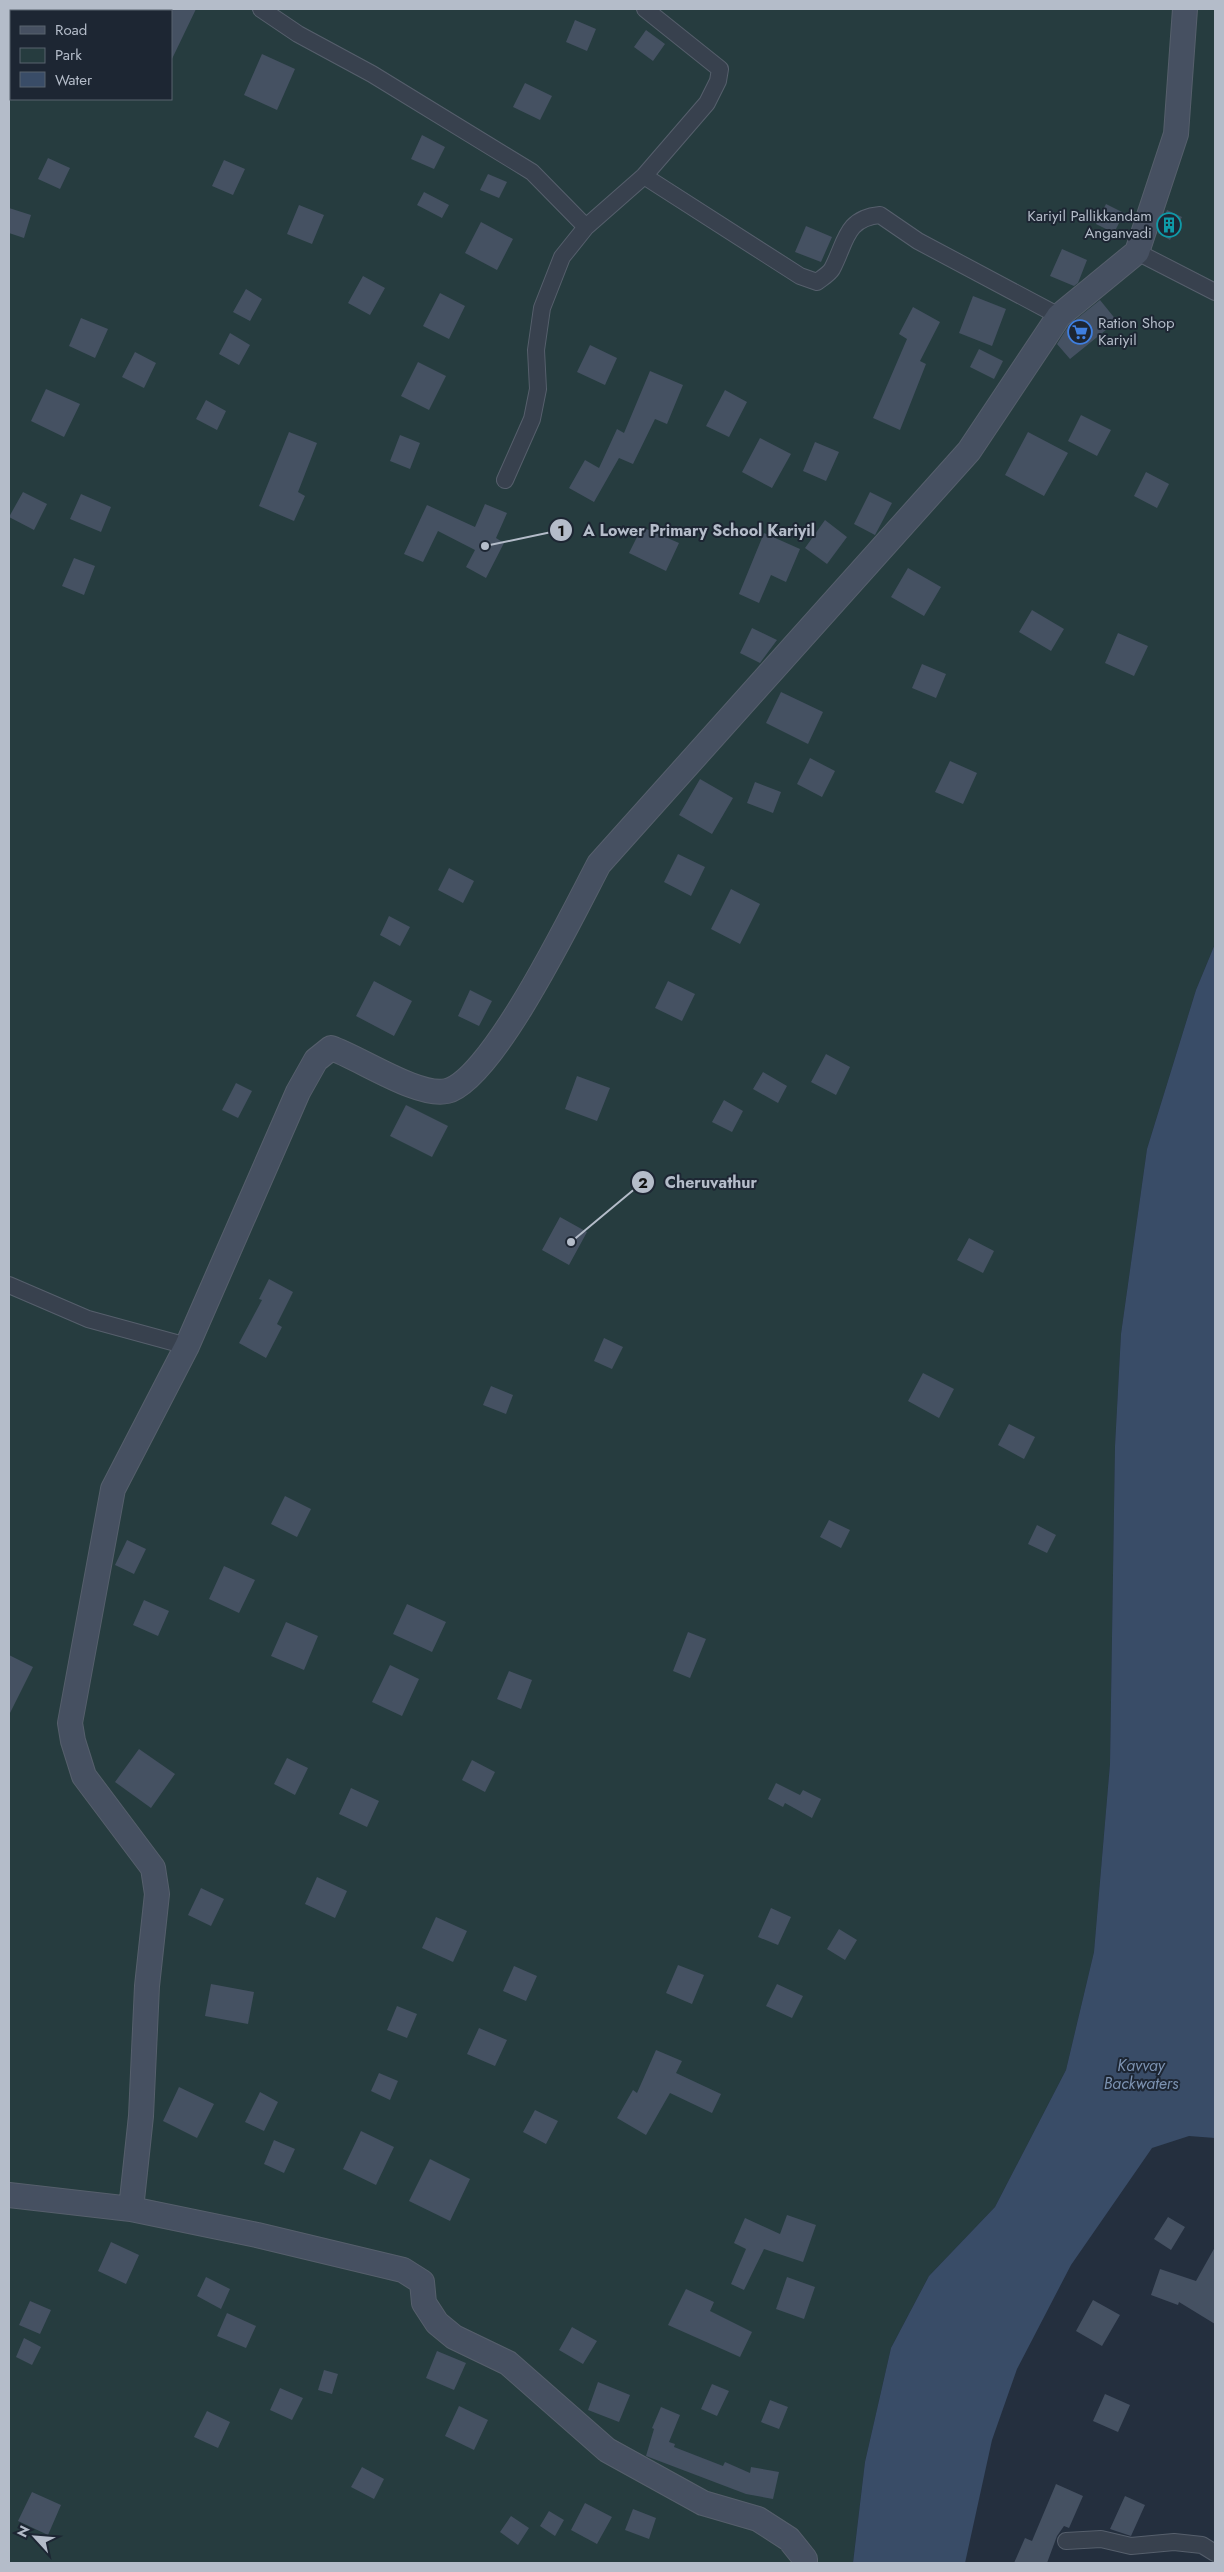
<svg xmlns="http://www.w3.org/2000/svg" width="1224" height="2572" viewBox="0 0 1224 2572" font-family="Jost,sans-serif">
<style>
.green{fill:#263c3f;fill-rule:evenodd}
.water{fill:#394c67}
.building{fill:#455162}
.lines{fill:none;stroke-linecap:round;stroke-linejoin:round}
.street-casing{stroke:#565f6c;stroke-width:18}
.secondary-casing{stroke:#565f6c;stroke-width:26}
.street{stroke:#38414e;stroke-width:16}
.secondary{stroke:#465061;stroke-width:24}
.labels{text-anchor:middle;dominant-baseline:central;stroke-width:4;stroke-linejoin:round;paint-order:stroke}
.poi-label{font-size:15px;fill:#b4bcc9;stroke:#1d2633;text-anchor:end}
.water-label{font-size:16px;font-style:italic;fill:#7c92b1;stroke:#1d2633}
.leader{fill:none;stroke:#b4bcc9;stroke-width:2}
.callout-dot{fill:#b4bcc9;stroke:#1d2633;stroke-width:2}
.mark-label{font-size:15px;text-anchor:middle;font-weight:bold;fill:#111}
.callout-label{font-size:16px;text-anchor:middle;font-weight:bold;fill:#b4bcc9;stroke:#1d2633;stroke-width:4;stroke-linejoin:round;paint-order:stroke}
</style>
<rect width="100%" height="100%" fill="#242f3e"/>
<path class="green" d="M 9,9 L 1215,9 L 1215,944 L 1196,990 L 1147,1149 L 1121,1334 L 1115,1446 L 1110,1764 L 1094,1952 L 1066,2070 L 995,2207 L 929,2276 L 891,2348 L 865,2462 L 853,2563 L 9,2563 ZM 11,11 L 171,11 L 171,99 L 11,99 Z"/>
<path class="water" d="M 1215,944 L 1215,2138 L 1189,2136 L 1152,2148 L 1071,2265 L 1017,2369 L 992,2440 L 965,2563 L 853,2563 L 865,2462 L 891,2348 L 929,2276 L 995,2207 L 1066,2070 L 1094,1952 L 1110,1764 L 1115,1446 L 1121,1334 L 1147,1149 L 1196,990 Z"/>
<path class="building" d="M 171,9 L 196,9 L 171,61 Z
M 575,20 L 596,29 L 587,51 L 566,42 Z
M 646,30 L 665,44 L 653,61 L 634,47 Z
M 262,54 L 295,69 L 277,110 L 244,95 Z
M 525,83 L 552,96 L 540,120 L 513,107 Z
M 422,135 L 445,147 L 434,169 L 411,159 Z
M 48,158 L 70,168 L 60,189 L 38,179 Z
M 224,160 L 245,169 L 233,195 L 212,186 Z
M 488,174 L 507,182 L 499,198 L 480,190 Z
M 424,192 L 449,205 L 442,218 L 417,205 Z
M 1106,204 L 1124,213 L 1114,233 L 1096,224 Z
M 299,205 L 324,215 L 312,244 L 287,234 Z
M 9,208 L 31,215 L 24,238 L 9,233 Z
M 1167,210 L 1182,217 L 1170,240 L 1158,233 Z
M 481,222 L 513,239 L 497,270 L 465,253 Z
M 806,226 L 832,237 L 821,262 L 795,252 Z
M 1062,249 L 1087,260 L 1078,283 L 1074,286 L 1050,276 Z
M 363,276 L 385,288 L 370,315 L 348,303 Z
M 246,289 L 262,299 L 250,321 L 233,312 Z
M 440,293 L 465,306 L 449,339 L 423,326 Z
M 973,296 L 1006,309 L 992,346 L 959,333 Z
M 1100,300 L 1117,321 L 1070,359 L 1057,344 L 1069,325 Z
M 913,307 L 940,322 L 920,361 L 926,364 L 900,430 L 873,418 L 907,339 L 899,334 Z
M 81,318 L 108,329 L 95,358 L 69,346 Z
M 230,333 L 250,345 L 239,365 L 219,354 Z
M 590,345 L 617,358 L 605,385 L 577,372 Z
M 979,349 L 1003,361 L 994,379 L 970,367 Z
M 135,352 L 156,363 L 144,388 L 122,377 Z
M 418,362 L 446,376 L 429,410 L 401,396 Z
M 650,371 L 683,385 L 667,424 L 655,419 L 633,464 L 619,458 L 594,502 L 569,488 L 585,460 L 599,468 L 617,429 L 624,433 Z
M 46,389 L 80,404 L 64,437 L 31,421 Z
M 725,390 L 747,402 L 729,437 L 706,426 Z
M 206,400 L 226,411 L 217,430 L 196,419 Z
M 1081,415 L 1111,430 L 1097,456 L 1068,441 Z
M 289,432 L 317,443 L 298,492 L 305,496 L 294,521 L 259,506 Z
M 1028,432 L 1068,453 L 1044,496 L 1005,475 Z
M 400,435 L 420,443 L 410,469 L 390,461 Z
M 760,438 L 791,454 L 772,488 L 742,472 Z
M 815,442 L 839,452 L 826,481 L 803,471 Z
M 1146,472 L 1169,484 L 1157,508 L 1134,496 Z
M 23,492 L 47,504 L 34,530 L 9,517 Z
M 870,492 L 892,503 L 875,535 L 854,524 Z
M 81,494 L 111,507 L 101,532 L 70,519 Z
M 485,504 L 507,513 L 496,538 L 504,543 L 486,578 L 466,567 L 475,550 L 438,531 L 423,562 L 404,554 L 427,505 L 475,527 Z
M 825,520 L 847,537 L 827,564 L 805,548 Z
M 642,527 L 679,543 L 666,571 L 629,553 Z
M 764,533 L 800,549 L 786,582 L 771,575 L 759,603 L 739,594 Z
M 74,558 L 95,566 L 84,595 L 62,586 Z
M 908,568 L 941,587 L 924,616 L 891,597 Z
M 1032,610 L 1064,629 L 1051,651 L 1019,632 Z
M 752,628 L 777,640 L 760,663 L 740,653 Z
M 1118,633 L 1148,646 L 1134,676 L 1105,663 Z
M 922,664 L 946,674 L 936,698 L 912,688 Z
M 781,692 L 823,712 L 808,744 L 766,723 Z
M 810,758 L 835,771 L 822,797 L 797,784 Z
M 950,761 L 977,773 L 963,804 L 935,792 Z
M 700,779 L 733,798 L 712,834 L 679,815 Z
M 755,782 L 781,792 L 773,813 L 747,803 Z
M 678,854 L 705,867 L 691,896 L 664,882 Z
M 449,868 L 474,881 L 463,903 L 438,890 Z
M 731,889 L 760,904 L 740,944 L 711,929 Z
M 389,916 L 410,927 L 400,946 L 380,935 Z
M 374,981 L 412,1001 L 394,1036 L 356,1016 Z
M 668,981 L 695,994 L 682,1021 L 655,1008 Z
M 470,990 L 492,1001 L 479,1026 L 458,1016 Z
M 826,1054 L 850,1067 L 836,1095 L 811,1082 Z
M 763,1072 L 787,1086 L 778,1103 L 753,1089 Z
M 577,1076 L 610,1088 L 597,1121 L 565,1109 Z
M 236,1083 L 252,1091 L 238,1118 L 222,1110 Z
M 724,1100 L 743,1111 L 732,1132 L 712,1122 Z
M 406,1105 L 448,1126 L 432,1157 L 390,1136 Z
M 560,1217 L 587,1232 L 569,1265 L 542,1250 Z
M 969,1238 L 994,1251 L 983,1273 L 957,1260 Z
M 269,1279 L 293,1292 L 277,1324 L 282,1327 L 266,1358 L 239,1343 L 262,1300 L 259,1299 Z
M 604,1338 L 623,1347 L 612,1369 L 594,1361 Z
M 923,1373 L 954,1389 L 939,1418 L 908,1401 Z
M 491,1386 L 513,1395 L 506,1414 L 483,1405 Z
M 1009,1424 L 1035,1437 L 1024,1459 L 998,1445 Z
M 285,1496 L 311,1509 L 297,1537 L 271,1524 Z
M 829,1520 L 850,1530 L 841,1548 L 820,1537 Z
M 1037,1525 L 1056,1535 L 1047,1553 L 1028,1544 Z
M 127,1540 L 146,1549 L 134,1574 L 115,1565 Z
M 224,1566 L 255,1580 L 239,1613 L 209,1599 Z
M 144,1600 L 169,1611 L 158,1636 L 133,1625 Z
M 407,1604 L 446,1622 L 432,1652 L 393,1634 Z
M 286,1622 L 318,1636 L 304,1670 L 271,1656 Z
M 688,1632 L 706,1639 L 690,1678 L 673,1671 Z
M 9,1655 L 33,1667 L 9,1715 Z
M 390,1665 L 419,1679 L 402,1716 L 372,1702 Z
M 509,1671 L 532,1680 L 521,1709 L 497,1699 Z
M 139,1749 L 175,1774 L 151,1808 L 115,1782 Z
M 287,1758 L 308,1768 L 295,1795 L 274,1784 Z
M 472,1760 L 495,1772 L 485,1792 L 462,1780 Z
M 776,1783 L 800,1795 L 803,1790 L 821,1799 L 812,1818 L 785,1803 L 783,1807 L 768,1799 Z
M 351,1788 L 379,1801 L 367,1827 L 339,1814 Z
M 317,1877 L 347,1891 L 335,1918 L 305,1904 Z
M 201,1888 L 224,1899 L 211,1926 L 188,1915 Z
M 771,1908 L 791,1917 L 778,1945 L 758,1937 Z
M 436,1917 L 467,1931 L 453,1962 L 422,1948 Z
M 839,1929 L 857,1940 L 845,1960 L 827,1949 Z
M 678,1965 L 704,1975 L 692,2004 L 666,1993 Z
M 514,1966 L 537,1976 L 526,2001 L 503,1991 Z
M 211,1984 L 254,1992 L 248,2024 L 205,2016 Z
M 777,1984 L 803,1996 L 792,2018 L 766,2006 Z
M 397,2006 L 417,2014 L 407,2038 L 387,2030 Z
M 479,2028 L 507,2040 L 495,2066 L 467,2054 Z
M 656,2050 L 682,2061 L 676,2073 L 721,2094 L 712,2113 L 670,2093 L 646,2135 L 617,2118 L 633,2090 L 637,2093 Z
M 379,2073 L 398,2081 L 390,2100 L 371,2091 Z
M 179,2087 L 214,2104 L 197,2138 L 163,2121 Z
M 260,2092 L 278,2102 L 264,2131 L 245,2122 Z
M 535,2110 L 558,2121 L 546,2144 L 523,2132 Z
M 361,2131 L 394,2147 L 376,2185 L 343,2169 Z
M 274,2140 L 295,2149 L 284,2173 L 264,2164 Z
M 430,2159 L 470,2179 L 450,2221 L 409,2201 Z
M 787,2215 L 816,2225 L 803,2262 L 764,2249 L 744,2290 L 731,2284 L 746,2249 L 734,2243 L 745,2218 L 780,2234 Z
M 1168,2217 L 1185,2227 L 1171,2250 L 1154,2239 Z
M 111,2242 L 139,2255 L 126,2284 L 98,2271 Z
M 1215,2247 L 1215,2324 L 1179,2302 L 1178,2305 L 1151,2295 L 1160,2269 L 1196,2281 Z
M 206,2277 L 230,2289 L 221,2309 L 197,2296 Z
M 787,2277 L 815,2287 L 804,2319 L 776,2309 Z
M 686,2289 L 714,2302 L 710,2311 L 752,2332 L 740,2357 L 668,2325 Z
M 1093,2300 L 1120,2315 L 1102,2346 L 1076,2331 Z
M 30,2301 L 51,2310 L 40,2334 L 19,2325 Z
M 227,2313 L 256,2326 L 246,2348 L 217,2336 Z
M 572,2327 L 597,2341 L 583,2364 L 559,2350 Z
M 24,2338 L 41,2347 L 32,2365 L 16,2357 Z
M 437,2351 L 466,2363 L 454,2390 L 426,2378 Z
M 324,2370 L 338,2374 L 332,2394 L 318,2390 Z
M 598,2382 L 630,2395 L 619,2422 L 588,2410 Z
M 712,2384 L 729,2391 L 717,2416 L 701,2409 Z
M 280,2388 L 303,2398 L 292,2420 L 270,2410 Z
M 1105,2394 L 1130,2405 L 1118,2432 L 1093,2421 Z
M 770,2400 L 788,2407 L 779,2429 L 761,2422 Z
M 459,2406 L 488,2420 L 474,2450 L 445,2436 Z
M 661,2407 L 680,2415 L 669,2442 L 675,2444 L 674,2447 L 723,2466 L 725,2462 L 750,2473 L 751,2467 L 779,2472 L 773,2499 L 746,2494 L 646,2456 L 654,2429 L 652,2428 Z
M 207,2411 L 230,2422 L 218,2448 L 194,2437 Z
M 362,2467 L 384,2479 L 374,2499 L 351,2487 Z
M 1056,2484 L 1083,2496 L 1069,2528 L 1064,2526 L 1057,2536 L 1047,2563 L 1014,2563 L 1025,2538 L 1032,2541 Z
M 32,2492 L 61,2505 L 48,2535 L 18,2521 Z
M 1125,2496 L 1145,2505 L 1131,2536 L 1110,2529 Z
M 585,2503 L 612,2517 L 597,2544 L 571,2530 Z
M 633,2509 L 656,2518 L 649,2539 L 625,2530 Z
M 549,2511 L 564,2520 L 555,2536 L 540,2526 Z
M 511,2516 L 529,2528 L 518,2545 L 500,2532 Z"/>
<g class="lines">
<g class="street-casing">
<path id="street" d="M 261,9 L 298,34 L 372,74 L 532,172 L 586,227
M 644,176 L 800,276 L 817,282 C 822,278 829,274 832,269 C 846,243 845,218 880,215 L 918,241 L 1059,316
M 1137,252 L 1215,292
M 505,480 L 532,419 L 538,389 L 536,350 L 542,308 L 562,257 L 586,227 L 644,176 L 707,103 L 718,81 L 720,69 L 645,9
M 9,1285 L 88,1319 L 187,1346
M 1066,2541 L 1101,2539 L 1131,2546 L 1174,2542 L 1202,2545 L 1215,2553"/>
</g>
<g class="secondary-casing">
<path id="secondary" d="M 9,2195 L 131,2209 L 257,2235 L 403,2270 L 422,2282 L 424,2303 L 437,2323 L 454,2337 L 508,2363 L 607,2450 L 703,2503 L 758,2519 L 789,2539 L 805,2559 L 805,2563
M 131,2209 L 141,2116 L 147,1986 L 157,1894 L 153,1868 L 84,1776 L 73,1741 L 70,1723 L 113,1489 L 187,1346 L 298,1092 L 316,1060 L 331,1048 C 360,1058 419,1098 447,1091 C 493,1080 575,909 599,864 L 969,451 L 1059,316 L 1137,252 L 1176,134 L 1185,9"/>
</g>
<use href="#street" class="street"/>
<use href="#secondary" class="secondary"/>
</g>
<defs>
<g id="building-ring" transform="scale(1.25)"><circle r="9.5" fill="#1d2633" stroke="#0f9aa8" stroke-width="1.5"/><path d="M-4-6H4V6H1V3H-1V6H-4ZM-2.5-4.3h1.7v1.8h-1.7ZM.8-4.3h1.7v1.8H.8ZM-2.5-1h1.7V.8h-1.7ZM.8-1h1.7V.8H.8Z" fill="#0f9aa8"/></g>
<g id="supermarket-ring" transform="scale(1.25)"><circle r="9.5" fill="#1d2633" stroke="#3f7fe0" stroke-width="1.5"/><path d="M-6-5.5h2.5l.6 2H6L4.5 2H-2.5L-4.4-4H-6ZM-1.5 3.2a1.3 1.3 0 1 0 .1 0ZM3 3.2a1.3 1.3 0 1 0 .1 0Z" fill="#3f7fe0"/></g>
</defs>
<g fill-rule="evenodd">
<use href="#building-ring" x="1169" y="225"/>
<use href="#supermarket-ring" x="1080" y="332"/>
</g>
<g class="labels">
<g class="poi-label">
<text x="1152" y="216">Kariyil Pallikkandam<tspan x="1152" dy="17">Anganvadi</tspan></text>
<text x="1098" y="323" text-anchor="start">Ration Shop<tspan x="1098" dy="17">Kariyil</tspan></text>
</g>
<g class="water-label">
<text x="1141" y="2065">Kavvay<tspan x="1141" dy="18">Backwaters</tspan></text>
</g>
</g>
<path class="leader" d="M485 546L561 530M571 1242L643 1182"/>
<g class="callout-dot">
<circle cx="485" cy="546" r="5"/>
<circle cx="571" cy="1242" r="5"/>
<circle cx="561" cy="530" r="12"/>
<circle cx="643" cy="1182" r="12"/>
</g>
<g class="mark-label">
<text x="561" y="536">1</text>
<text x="643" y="1188">2</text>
</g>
<g class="callout-label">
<text x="699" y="536">A Lower Primary School Kariyil</text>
<text x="711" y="1188">Cheruvathur</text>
</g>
<rect width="1224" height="2572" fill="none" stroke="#b4bcc9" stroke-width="20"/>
<rect x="10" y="10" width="162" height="90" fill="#1d2633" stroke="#59626f"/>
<rect x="20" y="26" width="25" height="8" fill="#465061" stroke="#59626f"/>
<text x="55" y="35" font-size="15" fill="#b4bcc9">Road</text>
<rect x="20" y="48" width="25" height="15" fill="#263c3f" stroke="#59626f"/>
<text x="55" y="60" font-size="15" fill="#b4bcc9">Park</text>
<rect x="20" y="72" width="25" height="15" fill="#394c67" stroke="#59626f"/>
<text x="55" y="85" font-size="15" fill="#b4bcc9">Water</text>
<g transform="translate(35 2537) rotate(296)" stroke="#1d2633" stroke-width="4" paint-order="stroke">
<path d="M0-4L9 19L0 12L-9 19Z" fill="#b4bcc9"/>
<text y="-8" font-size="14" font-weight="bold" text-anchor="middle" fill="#b4bcc9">N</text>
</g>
</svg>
